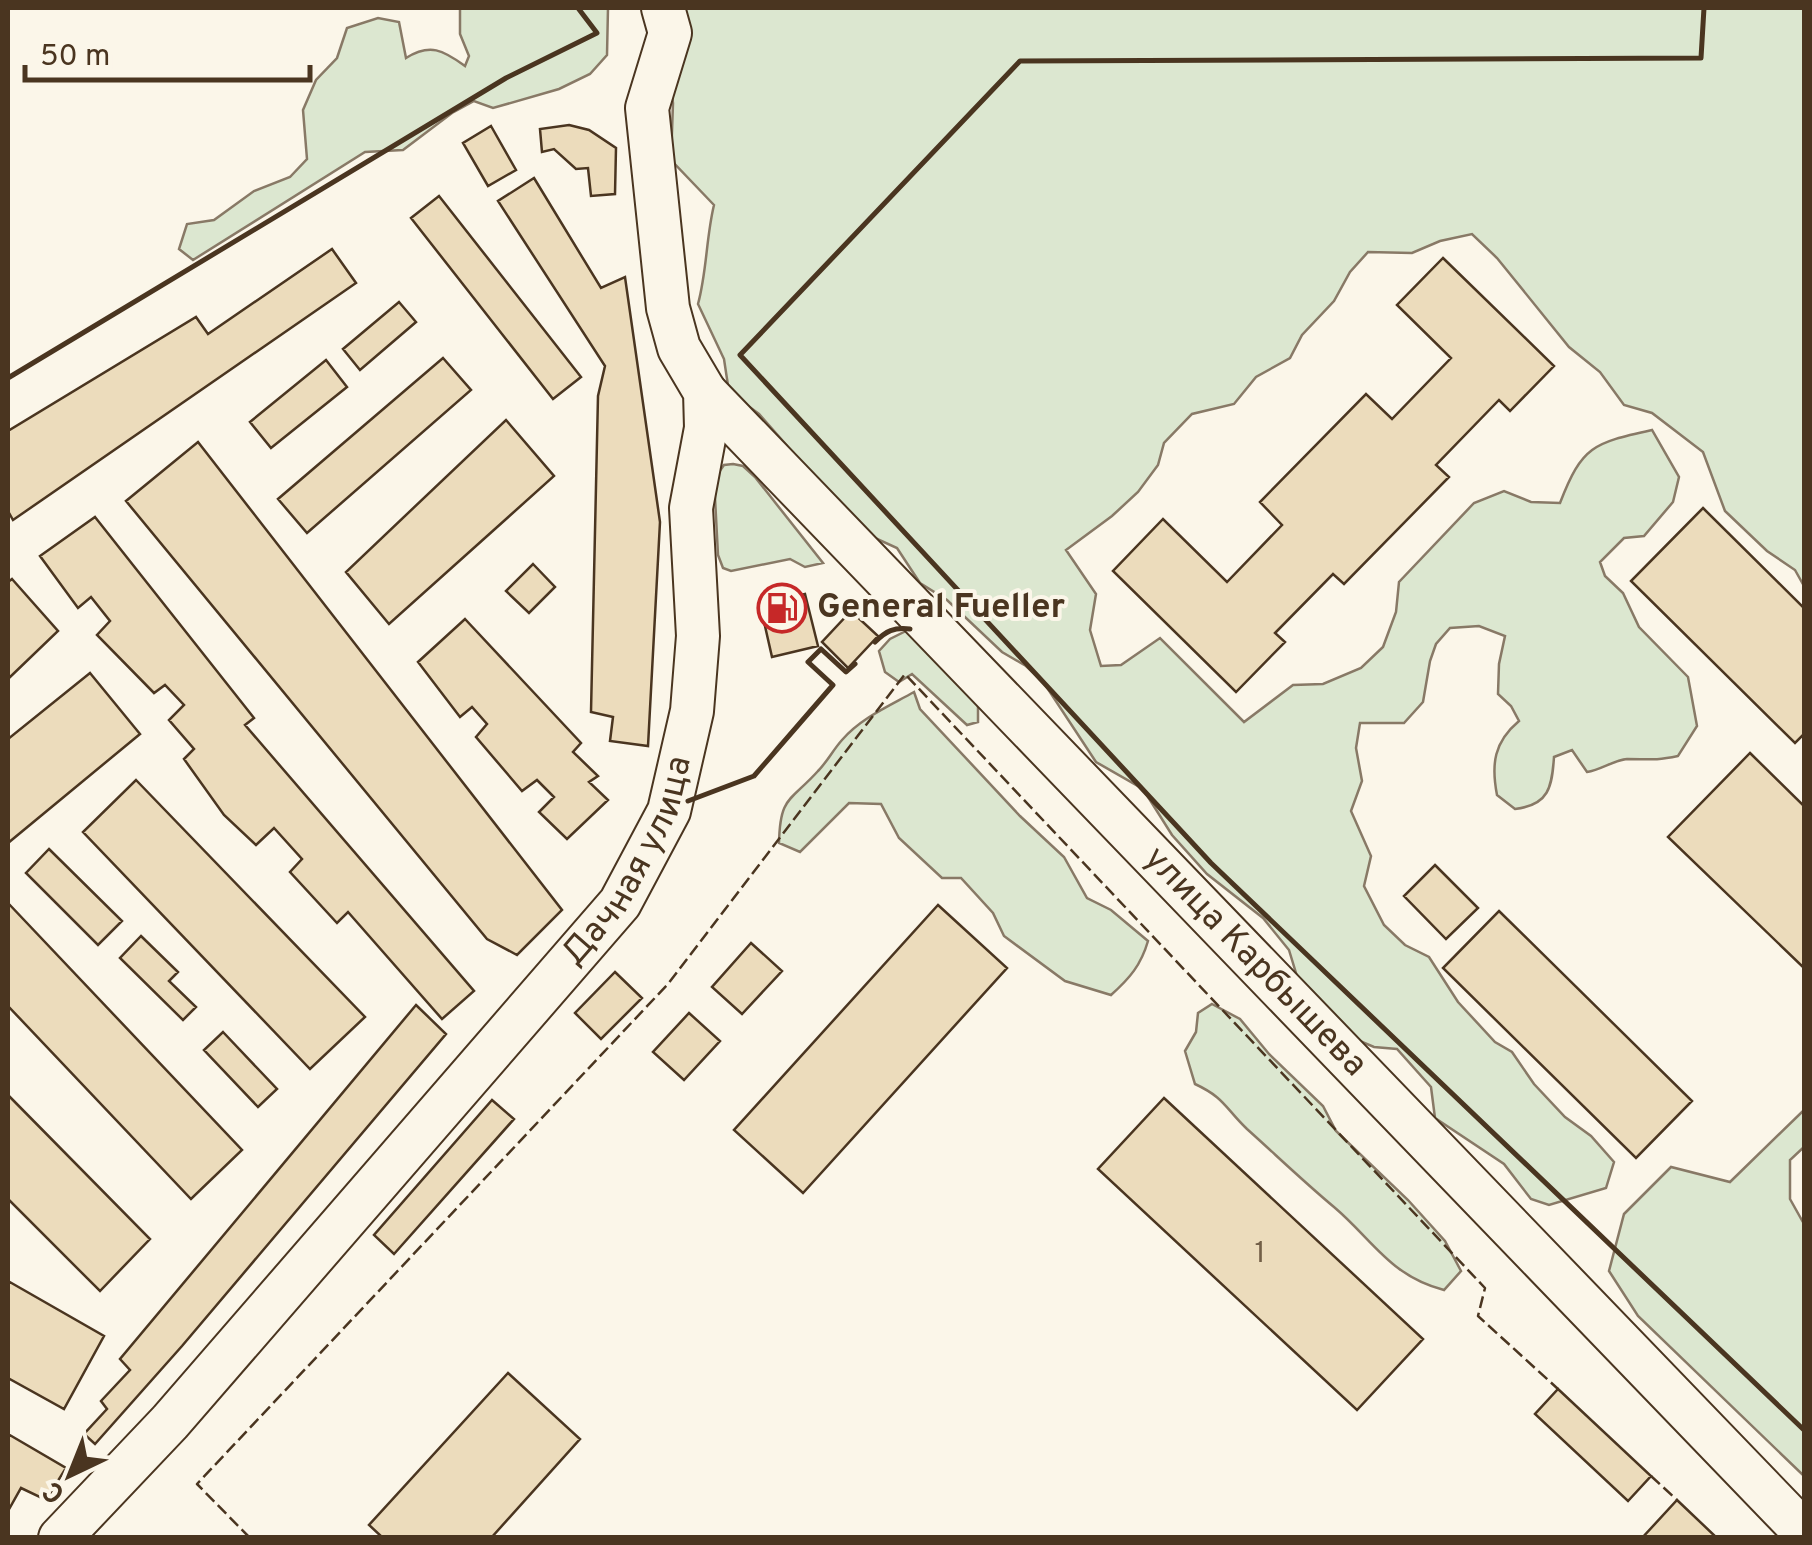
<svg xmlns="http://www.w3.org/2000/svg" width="1812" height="1545" viewBox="0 0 1812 1545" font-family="Overpass,sans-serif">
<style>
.green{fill:#dce7d0;stroke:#887966;stroke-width:2.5}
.building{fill:#ecdcbc;stroke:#4a3520;stroke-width:2.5}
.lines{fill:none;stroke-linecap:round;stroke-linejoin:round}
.minor-casing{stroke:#4a3520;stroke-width:46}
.minor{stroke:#fbf6e9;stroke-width:42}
.fence{stroke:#4a3520;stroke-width:2.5;stroke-dasharray:12 5;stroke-linecap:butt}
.wall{stroke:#4a3520;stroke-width:5}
.labels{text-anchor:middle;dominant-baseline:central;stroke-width:8;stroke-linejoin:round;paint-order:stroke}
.number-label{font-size:30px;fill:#725f47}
.poi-label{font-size:35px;font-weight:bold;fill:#4a3520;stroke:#fbf6e9;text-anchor:start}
.street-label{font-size:35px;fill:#4a3520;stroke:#fbf6e9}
</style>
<rect width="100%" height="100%" fill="#fbf6e9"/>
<path class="green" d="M 460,8 L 608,8 L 607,55 L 590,74 L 559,89 L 493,108 L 474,101 L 452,113 L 403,150 L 365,152 L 193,260 L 179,249 L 187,224 L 214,220 L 254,191 L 290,177 L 307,159 L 303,110 L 316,80 L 337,58 L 347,28 L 378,18 L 399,22 L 406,58 C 430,43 443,50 465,66 L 469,56 L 460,34 Z
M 675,8 L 1804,8 L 1804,586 L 1795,570 L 1767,551 L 1725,511 L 1703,452 L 1652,413 L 1624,405 L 1600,372 L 1569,347 L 1497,258 L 1472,234 L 1440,241 L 1412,253 L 1368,252 L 1350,272 L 1334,301 L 1302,335 L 1290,358 L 1256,377 L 1234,404 L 1192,414 L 1164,443 L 1158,465 L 1138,492 L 1112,516 L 1066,550 L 1096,594 L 1090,630 L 1101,666 L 1121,665 L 1160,638 L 1244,722 L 1293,685 L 1323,684 L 1361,668 L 1383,647 L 1396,612 L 1399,582 L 1474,503 L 1504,491 L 1531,502 L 1560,503 C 1582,446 1593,443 1652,430 L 1679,477 L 1673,502 L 1644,536 L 1624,538 L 1600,562 L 1605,576 L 1623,593 L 1639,627 L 1688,677 L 1697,726 L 1678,756 C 1654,761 1649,759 1627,759 C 1614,760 1601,770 1587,772 L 1572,750 L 1554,757 C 1552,787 1549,805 1515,809 L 1497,795 C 1491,764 1494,742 1519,721 L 1511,706 L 1498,694 L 1499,664 L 1505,636 L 1479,626 L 1450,628 L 1436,644 L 1430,661 L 1423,702 L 1404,723 L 1360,723 L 1356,748 L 1362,781 L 1351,811 L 1371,856 L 1364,886 L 1384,925 L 1405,945 L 1429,957 L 1458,1002 L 1495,1042 L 1512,1052 L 1534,1084 L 1565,1117 L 1591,1136 L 1614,1162 L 1606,1188 L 1549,1205 L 1531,1199 L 1504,1164 L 1435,1118 L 1431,1087 L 1397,1049 L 1374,1047 L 1355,1039 L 1303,996 L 1289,950 L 1263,918 L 1207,874 L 1172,835 L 1143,789 L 1096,762 L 1044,683 L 1026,666 L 1002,652 L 947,600 L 920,583 L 897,548 L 864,533 L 759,414 L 729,392 L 724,359 L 698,304 C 707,271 706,238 714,205 L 671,160 L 673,103 L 666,46 Z
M 733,464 L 743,466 L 755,477 L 823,563 L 805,567 L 790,559 L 731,571 L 723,568 L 718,555 L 714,479 L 724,465 Z
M 910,629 L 978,705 L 978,722 L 967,725 L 912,674 L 899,682 L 885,672 L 879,651 L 890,639 Z
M 914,692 L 920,709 L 1020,816 L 1064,857 L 1087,898 L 1111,910 L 1148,941 C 1141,965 1130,978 1111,995 L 1065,981 L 1004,936 L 993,913 L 961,878 L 942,878 L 899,838 L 881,804 L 849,803 L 800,852 L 779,843 C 780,796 790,802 818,771 C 827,762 833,750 842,740 C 861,718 889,706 914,692 Z
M 1212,1004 L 1240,1019 L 1269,1054 L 1323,1106 L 1336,1131 L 1408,1200 L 1445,1241 L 1461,1271 L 1444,1290 C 1390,1276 1373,1240 1334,1207 C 1304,1182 1276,1155 1247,1129 C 1225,1108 1225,1098 1195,1084 L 1185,1051 L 1196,1032 L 1198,1013 Z
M 1804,1110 L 1804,1147 L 1790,1160 L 1790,1199 L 1804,1224 L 1804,1476 L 1638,1316 L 1609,1271 L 1624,1214 L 1671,1167 L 1730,1182 Z"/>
<path class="building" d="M 569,125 L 589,130 L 616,148 L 615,194 L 591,196 L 588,168 L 576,169 L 554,149 L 542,152 L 540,129 Z
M 491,126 L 516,170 L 488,186 L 463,143 Z
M 534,178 L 601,288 L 625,277 L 660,522 L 648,746 L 610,741 L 613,717 L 591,712 L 598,396 L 605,366 L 498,201 Z
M 439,196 L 581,377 L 553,399 L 411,218 Z
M 332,249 L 356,283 L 13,520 L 8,511 L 8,431 L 196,317 L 208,334 Z
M 1443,258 L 1554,366 L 1510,411 L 1499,400 L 1436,465 L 1449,477 L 1344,584 L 1333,574 L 1275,633 L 1285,642 L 1236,692 L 1113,571 L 1163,519 L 1227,582 L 1282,525 L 1260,502 L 1366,394 L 1392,419 L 1451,358 L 1397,305 Z
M 399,302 L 416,322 L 360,370 L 343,349 Z
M 443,358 L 471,390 L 307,533 L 278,499 Z
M 326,360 L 347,387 L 271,448 L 250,422 Z
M 506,420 L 554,476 L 389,624 L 346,572 Z
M 198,442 L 562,910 L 517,955 L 487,939 L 126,501 Z
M 1703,508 L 1804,608 L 1804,734 L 1795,743 L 1631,581 Z
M 95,517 L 254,718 L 245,725 L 474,991 L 442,1019 L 348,912 L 337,923 L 290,872 L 302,859 L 274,828 L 256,845 L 224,815 L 184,759 L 194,749 L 169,720 L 184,705 L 165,685 L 154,693 L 97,635 L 110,621 L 91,597 L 78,608 L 40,556 Z
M 533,564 L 555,587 L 529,613 L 506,591 Z
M 12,579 L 58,631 L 8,679 L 8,582 Z
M 805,594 L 818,646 L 772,657 L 760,604 Z
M 851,611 L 878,636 L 848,668 L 822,642 Z
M 465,619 L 581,743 L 573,752 L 598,776 L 589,782 L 608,800 L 567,839 L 539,812 L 554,797 L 537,780 L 522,791 L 476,737 L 487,724 L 472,707 L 460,717 L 418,662 Z
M 90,673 L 140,734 L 8,843 L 8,739 Z
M 1750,753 L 1804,806 L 1804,968 L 1668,837 Z
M 136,780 L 365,1017 L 310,1069 L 83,832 Z
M 49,849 L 122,921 L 98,945 L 26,873 Z
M 1435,865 L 1478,908 L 1446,939 L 1404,896 Z
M 8,903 L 242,1150 L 191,1199 L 8,1006 Z
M 938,905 L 1007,968 L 803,1193 L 734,1130 Z
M 1499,911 L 1692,1101 L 1636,1158 L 1443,968 Z
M 141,936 L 178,972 L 169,981 L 196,1007 L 183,1020 L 120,958 Z
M 751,943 L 782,971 L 742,1014 L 712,987 Z
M 615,972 L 642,998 L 601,1039 L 575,1013 Z
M 416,1005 L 446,1034 L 182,1346 L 95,1444 L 84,1434 L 107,1409 L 101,1401 L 130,1370 L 120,1359 Z
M 689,1013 L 720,1041 L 684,1080 L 653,1052 Z
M 223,1032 L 277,1089 L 258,1107 L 204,1050 Z
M 8,1095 L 150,1239 L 100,1291 L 8,1199 Z
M 1164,1098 L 1423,1339 L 1357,1410 L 1098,1169 Z
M 492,1100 L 514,1119 L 394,1254 L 374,1235 Z
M 8,1281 L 104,1336 L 64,1409 L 8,1378 Z
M 508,1373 L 580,1439 L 491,1538 L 383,1538 L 369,1525 Z
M 1558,1389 L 1651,1476 L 1628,1501 L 1535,1414 Z
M 8,1434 L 66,1468 L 46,1500 L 21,1488 L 8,1511 Z
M 1677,1500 L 1717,1538 L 1642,1538 Z"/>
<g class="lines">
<g class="minor-casing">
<g id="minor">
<path id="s1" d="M 705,392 L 1804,1532"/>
<path id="s2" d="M 60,1538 L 170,1422 L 620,903 L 669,811 L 692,711 L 698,636 L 691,508 L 706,428 L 705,392 L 679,348 L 668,308 L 647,108 L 670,33 L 663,8"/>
</g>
</g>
<use href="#minor" class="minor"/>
<path class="fence" d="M 1651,1476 L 1677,1500
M 250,1538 L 197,1484 L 668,984 L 905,674 L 1485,1288 L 1478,1316 L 1558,1389"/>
<path class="wall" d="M 1704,8 L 1701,58 L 1020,61 L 740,355 L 1211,863 L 1804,1430
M 8,378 L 506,78 L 597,33 L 578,8
M 875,642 C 886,631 894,627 910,629
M 688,801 L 754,776 L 833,685 L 808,662 L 821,649 L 846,672 L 855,664"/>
</g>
<defs>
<g id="fuel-ring" transform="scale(2.5)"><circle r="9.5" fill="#fbf6e9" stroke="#c62828" stroke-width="1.5"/><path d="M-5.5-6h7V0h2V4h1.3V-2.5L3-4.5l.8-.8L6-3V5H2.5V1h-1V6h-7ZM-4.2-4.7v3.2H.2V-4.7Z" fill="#c62828"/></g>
</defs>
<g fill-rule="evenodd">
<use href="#fuel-ring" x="782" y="608"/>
</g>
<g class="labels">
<g class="number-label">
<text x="1260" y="1254">1</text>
</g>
<g class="poi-label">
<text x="817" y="608">General Fueller</text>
</g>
<g class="street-label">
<text stroke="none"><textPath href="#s2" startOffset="888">Дачная улица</textPath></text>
<text stroke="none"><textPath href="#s1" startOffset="792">улица Карбышева</textPath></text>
</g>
</g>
<rect width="1812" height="1545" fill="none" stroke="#4a3520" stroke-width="20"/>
<g transform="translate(70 1475) rotate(223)" stroke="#fbf6e9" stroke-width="8" paint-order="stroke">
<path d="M0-8L18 38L0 25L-18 38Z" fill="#4a3520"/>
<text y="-15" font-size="28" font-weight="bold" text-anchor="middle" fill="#4a3520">С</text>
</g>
<path d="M25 65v15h285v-15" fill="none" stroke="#4a3520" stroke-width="5"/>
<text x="40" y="65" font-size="30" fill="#4a3520" stroke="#fbf6e9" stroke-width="8" paint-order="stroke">50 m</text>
</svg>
